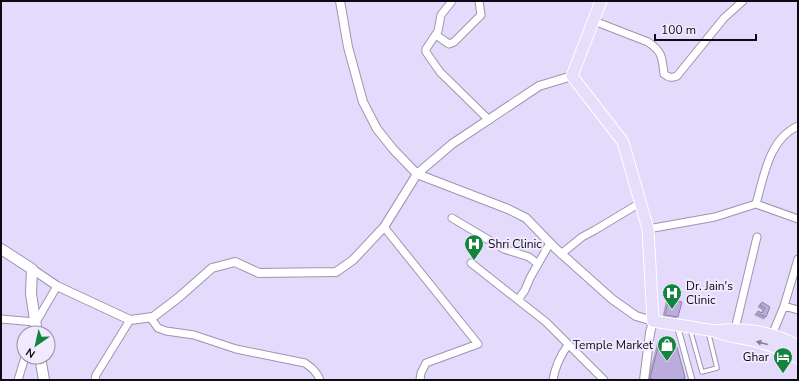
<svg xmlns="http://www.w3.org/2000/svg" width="799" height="381" viewBox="0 0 799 381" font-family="'Nunito Sans',sans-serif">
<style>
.building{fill:#bcabdf;stroke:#8c83a0;filter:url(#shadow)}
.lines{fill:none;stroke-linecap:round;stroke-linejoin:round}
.service-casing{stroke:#9d94b2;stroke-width:5.5}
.pedestrian-casing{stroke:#9d94b2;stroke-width:7}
.minor-casing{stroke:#9d94b2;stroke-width:9}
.tertiary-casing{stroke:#9d94b2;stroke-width:10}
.secondary-casing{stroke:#9d94b2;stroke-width:12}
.primary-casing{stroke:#fff;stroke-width:13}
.service{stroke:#fff;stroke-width:3.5}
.pedestrian{stroke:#fff;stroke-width:5}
.minor{stroke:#fff;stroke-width:7}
.tertiary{stroke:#fff;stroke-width:8}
.secondary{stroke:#fff;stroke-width:10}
.primary{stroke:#e6defa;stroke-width:11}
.oneway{fill:#857f93}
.labels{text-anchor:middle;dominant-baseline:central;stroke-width:4;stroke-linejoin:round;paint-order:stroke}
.poi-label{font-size:12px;fill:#0e0a15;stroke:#f0eafe;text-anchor:start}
</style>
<defs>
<filter id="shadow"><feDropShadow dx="-2" dy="2" stdDeviation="0" flood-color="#0004"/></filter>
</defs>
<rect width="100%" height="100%" fill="#e4dafb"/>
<path class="building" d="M 670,292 L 676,293 L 674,300 L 682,302 L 678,317 L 665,315 Z
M 762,302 L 770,307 L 766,317 L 757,313 L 758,311 L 762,313 L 765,308 L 760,305 Z
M 660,340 L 677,347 L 685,377 L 684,380 L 654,380 L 650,378 Z"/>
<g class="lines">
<g class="service-casing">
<path id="service" d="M 690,329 L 702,372 L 717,368 L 708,331"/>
</g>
<g class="pedestrian-casing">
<path id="pedestrian" d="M 677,325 L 692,380"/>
</g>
<g class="minor-casing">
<path id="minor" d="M 452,1 L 441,15 L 438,31 L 426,49 L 426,52 L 440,72 L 489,120
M 594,21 L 648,42 C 663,52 662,58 664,74 C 669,78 672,78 677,76 L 724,18 L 743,1
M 436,35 L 449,44 L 454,42 L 481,15 L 479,1
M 756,204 C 764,176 769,139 798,126
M 452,218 L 504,249 L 529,257 L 538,264
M 384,227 L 478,344 L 426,363 L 421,373 L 420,380
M 648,229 L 715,217 L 756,204 L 798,219
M 561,254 L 582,237 L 595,230 L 640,203
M 471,263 L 546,322 L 604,380
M 518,300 L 525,290 L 530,278 L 550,243
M 784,306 L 798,310
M 150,317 L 158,328 L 166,331 L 194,335 L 236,349 L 305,363 C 312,368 317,372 320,380
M 1,319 L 35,322
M 35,324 L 57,286
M 735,329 L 757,237
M 772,335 L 784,306 L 798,259
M 18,380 L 25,357
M 95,380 L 96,375 L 130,320
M 553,380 C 555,367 560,356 568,345"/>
</g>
<g class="tertiary-casing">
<path id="tertiary" d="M 340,1 L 348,47 L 363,102 L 377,129 L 393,149 L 417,174 L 508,209 L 526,218 L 555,248 L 612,299 L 636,316 L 653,321 L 650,333 L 644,380
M 32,269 L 57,286 L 130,320 L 153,317 L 178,298 L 212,268 L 235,262 L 259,273 L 336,272 L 353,260 L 384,227 L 417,174 L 452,144 L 539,86 L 572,76"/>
</g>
<g class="secondary-casing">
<path id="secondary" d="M 1,249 L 32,269 L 31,294 L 37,333
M 40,357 L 44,380"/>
</g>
<g class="primary-casing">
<path id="primary" d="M 601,1 L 572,76 L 623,142 L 648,229 L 653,321 L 715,331 C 727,337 738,337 751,340 C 768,344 783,349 798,358
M 715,331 C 743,327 773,332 798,346"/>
</g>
<use href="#service" class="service"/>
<use href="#pedestrian" class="pedestrian"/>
<use href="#minor" class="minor"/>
<use href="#tertiary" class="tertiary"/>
<use href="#secondary" class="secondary"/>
<use href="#primary" class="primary"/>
</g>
<defs><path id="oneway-solid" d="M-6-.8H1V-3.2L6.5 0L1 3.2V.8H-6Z"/></defs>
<use class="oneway" href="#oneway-solid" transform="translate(762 343) rotate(-165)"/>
<defs>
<g id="hospital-pin" transform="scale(1)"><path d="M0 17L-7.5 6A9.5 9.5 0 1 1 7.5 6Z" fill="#13843c" stroke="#f0eafe"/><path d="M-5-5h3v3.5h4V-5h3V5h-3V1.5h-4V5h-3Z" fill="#fff"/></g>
<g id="shop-pin" transform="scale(1)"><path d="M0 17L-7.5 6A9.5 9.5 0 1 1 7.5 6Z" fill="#13843c" stroke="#f0eafe"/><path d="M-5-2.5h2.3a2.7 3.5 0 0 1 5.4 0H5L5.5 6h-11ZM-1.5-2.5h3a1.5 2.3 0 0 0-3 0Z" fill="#fff"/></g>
<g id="hotel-pin" transform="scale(1)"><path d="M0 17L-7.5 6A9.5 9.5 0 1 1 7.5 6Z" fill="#13843c" stroke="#f0eafe"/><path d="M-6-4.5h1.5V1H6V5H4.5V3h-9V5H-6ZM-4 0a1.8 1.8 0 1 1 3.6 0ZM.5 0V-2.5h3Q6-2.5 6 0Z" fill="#fff"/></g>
</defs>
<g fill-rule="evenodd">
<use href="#hospital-pin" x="474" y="244"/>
<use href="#hospital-pin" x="672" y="293"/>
<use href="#shop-pin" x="667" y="345"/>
<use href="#hotel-pin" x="783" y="357"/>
</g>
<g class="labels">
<g class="poi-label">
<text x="488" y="244">Shri Clinic</text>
<text x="686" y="286">Dr. Jain's<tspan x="686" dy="14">Clinic</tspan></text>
<text x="653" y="345" text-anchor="end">Temple Market</text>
<text x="769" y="357" text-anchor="end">Ghar</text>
</g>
</g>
<rect width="799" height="381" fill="none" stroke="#0e0a15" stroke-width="4"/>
<g transform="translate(36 345) rotate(214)"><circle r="19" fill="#f0eafe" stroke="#9690a1"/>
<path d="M0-3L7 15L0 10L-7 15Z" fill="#13843c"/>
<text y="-6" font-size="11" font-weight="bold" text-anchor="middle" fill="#0e0a15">N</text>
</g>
<path d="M655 34v6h101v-6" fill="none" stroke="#0e0a15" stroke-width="2"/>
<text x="661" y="34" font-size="12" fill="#0e0a15" stroke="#f0eafe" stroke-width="3" paint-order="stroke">100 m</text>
</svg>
